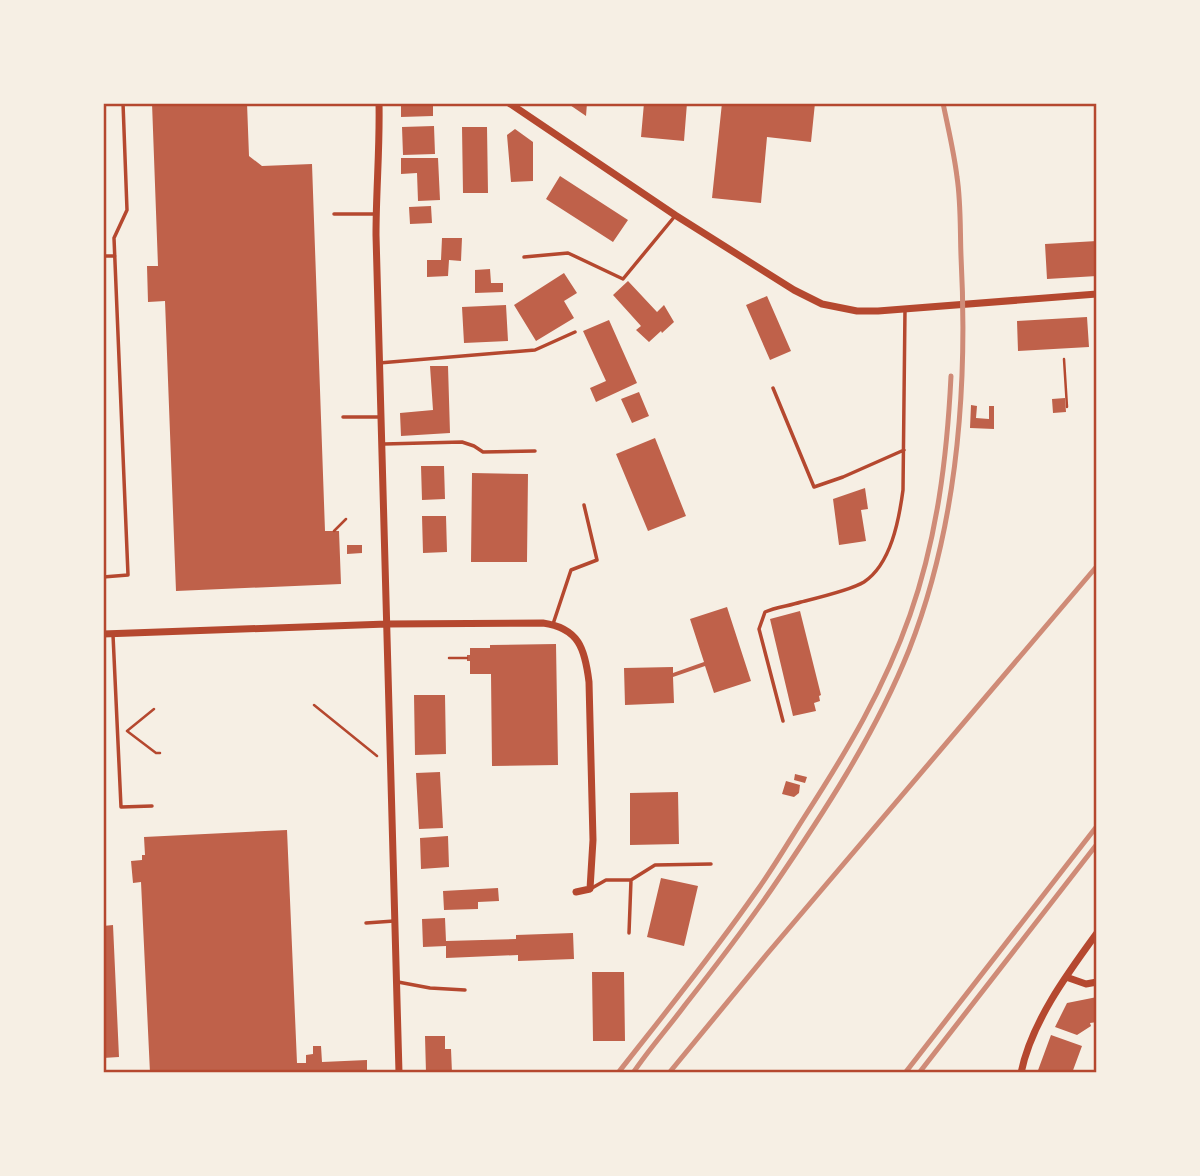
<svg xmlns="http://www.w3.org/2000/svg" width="1200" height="1176" viewBox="0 0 1200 1176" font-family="'Work Sans',sans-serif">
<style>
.building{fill:#bf614a}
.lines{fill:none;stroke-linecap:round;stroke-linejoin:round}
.path{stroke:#b5482f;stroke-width:2.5}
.service{stroke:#b5482f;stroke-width:3.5}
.minor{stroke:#b5482f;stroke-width:7}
.rail{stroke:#cf8b77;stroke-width:5}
.neatline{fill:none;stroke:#b5482f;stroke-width:2.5}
</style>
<rect width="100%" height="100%" fill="#f6efe4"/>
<path class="building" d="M 152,103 L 247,103 L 249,156 L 262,166 L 312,164 L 325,531 L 339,531 L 341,584 L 176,591 L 165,301 L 148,302 L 147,266 L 158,266 Z
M 401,103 L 433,103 L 433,116 L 401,117 Z
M 567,103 L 587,103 L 586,116 Z
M 644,103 L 687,103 L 684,141 L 641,137 Z
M 722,103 L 815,103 L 811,142 L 767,137 L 761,203 L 712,198 Z
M 434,126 L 435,154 L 403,155 L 402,127 Z
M 462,127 L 487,127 L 488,193 L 463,193 Z
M 515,129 L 533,142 L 533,181 L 511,182 L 507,135 Z
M 401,158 L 438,158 L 440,200 L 418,201 L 417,173 L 401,174 Z
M 560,176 L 628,220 L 613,242 L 546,199 Z
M 431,206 L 432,223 L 410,224 L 409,207 Z
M 442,238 L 462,238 L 461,261 L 449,260 L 448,276 L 427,277 L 427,260 L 441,260 Z
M 1097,241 L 1097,276 L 1047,279 L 1045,244 Z
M 490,269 L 491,283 L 503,283 L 503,292 L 475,293 L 475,270 Z
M 564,273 L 577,293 L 564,301 L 574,318 L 536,341 L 514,305 Z
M 628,281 L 657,312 L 664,305 L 674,322 L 662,333 L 661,331 L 649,342 L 636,330 L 641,326 L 613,295 Z
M 767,296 L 791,351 L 770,360 L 746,305 Z
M 506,305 L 508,341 L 464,343 L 462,307 Z
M 1087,317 L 1089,347 L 1018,351 L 1017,321 Z
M 609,320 L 637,383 L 596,402 L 590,388 L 606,381 L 583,331 Z
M 430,366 L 448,366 L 450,433 L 401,436 L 400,413 L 433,410 Z
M 639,392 L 649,416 L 632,423 L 621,399 Z
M 1065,398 L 1066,412 L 1053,413 L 1052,399 Z
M 971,405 L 977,406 L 976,418 L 989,419 L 989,406 L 994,406 L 994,429 L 970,428 Z
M 655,438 L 686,516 L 648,531 L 616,454 Z
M 421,466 L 444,466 L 445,499 L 422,500 Z
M 472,473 L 528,474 L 527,562 L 471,562 Z
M 865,488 L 868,509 L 861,510 L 866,541 L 839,545 L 833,499 Z
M 422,516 L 446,516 L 447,552 L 423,553 Z
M 347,545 L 362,545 L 362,553 L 347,554 Z
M 727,607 L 751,681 L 714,693 L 705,666 L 673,677 L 674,703 L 625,705 L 624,668 L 673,667 L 673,673 L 704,662 L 690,619 Z
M 800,611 L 821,695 L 819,696 L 820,701 L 814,703 L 816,711 L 793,716 L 770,619 Z
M 556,644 L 558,765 L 492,766 L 491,674 L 470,674 L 470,661 L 467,661 L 467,655 L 470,655 L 470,648 L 490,648 L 490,645 Z
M 414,695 L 445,695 L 446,754 L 415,755 Z
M 440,772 L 443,828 L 419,829 L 416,773 Z
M 795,774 L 807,777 L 805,783 L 794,780 Z
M 786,781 L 800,785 L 799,793 L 794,797 L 782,794 Z
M 678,792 L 679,844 L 630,845 L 630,793 Z
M 287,830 L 297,1063 L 306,1063 L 306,1055 L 313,1054 L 313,1046 L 321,1046 L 322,1062 L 367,1060 L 367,1073 L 150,1073 L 141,882 L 133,883 L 131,861 L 142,860 L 142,855 L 145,855 L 144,837 Z
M 448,836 L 449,867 L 421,869 L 420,838 Z
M 661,878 L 698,886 L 684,946 L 647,937 Z
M 498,888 L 499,901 L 478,902 L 478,909 L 444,910 L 443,891 Z
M 445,918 L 446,941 L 516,939 L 516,935 L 573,933 L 574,959 L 518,961 L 518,955 L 446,958 L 446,946 L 423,947 L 422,919 Z
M 113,925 L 119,1057 L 103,1058 L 103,926 Z
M 592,972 L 624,972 L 625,1041 L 593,1041 Z
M 1097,997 L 1097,1022 L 1090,1023 L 1091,1026 L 1077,1035 L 1055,1027 L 1067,1003 Z
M 1051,1035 L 1082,1046 L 1072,1073 L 1037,1073 Z
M 425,1036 L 445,1036 L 445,1049 L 451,1049 L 452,1073 L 426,1073 Z"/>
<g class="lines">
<path class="path" d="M 1064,359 L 1067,407
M 334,531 L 346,519
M 449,658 L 467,658
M 314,705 L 377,756
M 127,731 L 154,709
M 127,731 L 156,753 L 160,753"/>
<path class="service" d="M 334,214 L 376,214
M 103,256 L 115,256
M 524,257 L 568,253 L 623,279 L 675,216
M 379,363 L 535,350 L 575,332
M 773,388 L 814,487 L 843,477 L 904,450
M 343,417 L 379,417
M 384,444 L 462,442 L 474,446 L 483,452 L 535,451
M 103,577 L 128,575 L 114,238 L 127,210 L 123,103
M 553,624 L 571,570 L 597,560 L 584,505
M 113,635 L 121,807 L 152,806
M 783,721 L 759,629 L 765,612 C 776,607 789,606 801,602 C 817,598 851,590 864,582 C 891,564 899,520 903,490 L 905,309
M 631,880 L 655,865 L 711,864
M 592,888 L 606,880 L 631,880 L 629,933
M 366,923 L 394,921
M 398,982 L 430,988 L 465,990"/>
<path class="minor" d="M 379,103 C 380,147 376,191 376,235 L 399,1073
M 509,103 L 675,215 L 794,290 L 822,304 L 857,311 L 878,311 L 1097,294
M 103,634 L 387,624 L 543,623 C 579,628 585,649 589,682 L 593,840 L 590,889 L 576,892
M 1066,977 L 1086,984 L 1097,982
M 1021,1073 C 1031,1023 1067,974 1097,933"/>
<path class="rail" d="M 618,1073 C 665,1013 713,954 756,892 C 774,867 789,841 805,816 C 847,751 884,689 910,615 C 937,538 947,458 951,376
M 633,1073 C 649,1049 668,1028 685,1005 C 715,967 744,929 771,890 C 823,814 875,735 909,650 C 958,525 968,389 961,256 C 960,230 961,203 957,177 C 954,152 948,128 943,103
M 669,1073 L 767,954 L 1097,566
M 905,1073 L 1097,826
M 919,1073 L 1097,844"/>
</g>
<rect width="1200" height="1176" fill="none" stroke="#f6efe4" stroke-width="210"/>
<rect x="105" y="105" width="990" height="966" class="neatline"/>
</svg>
